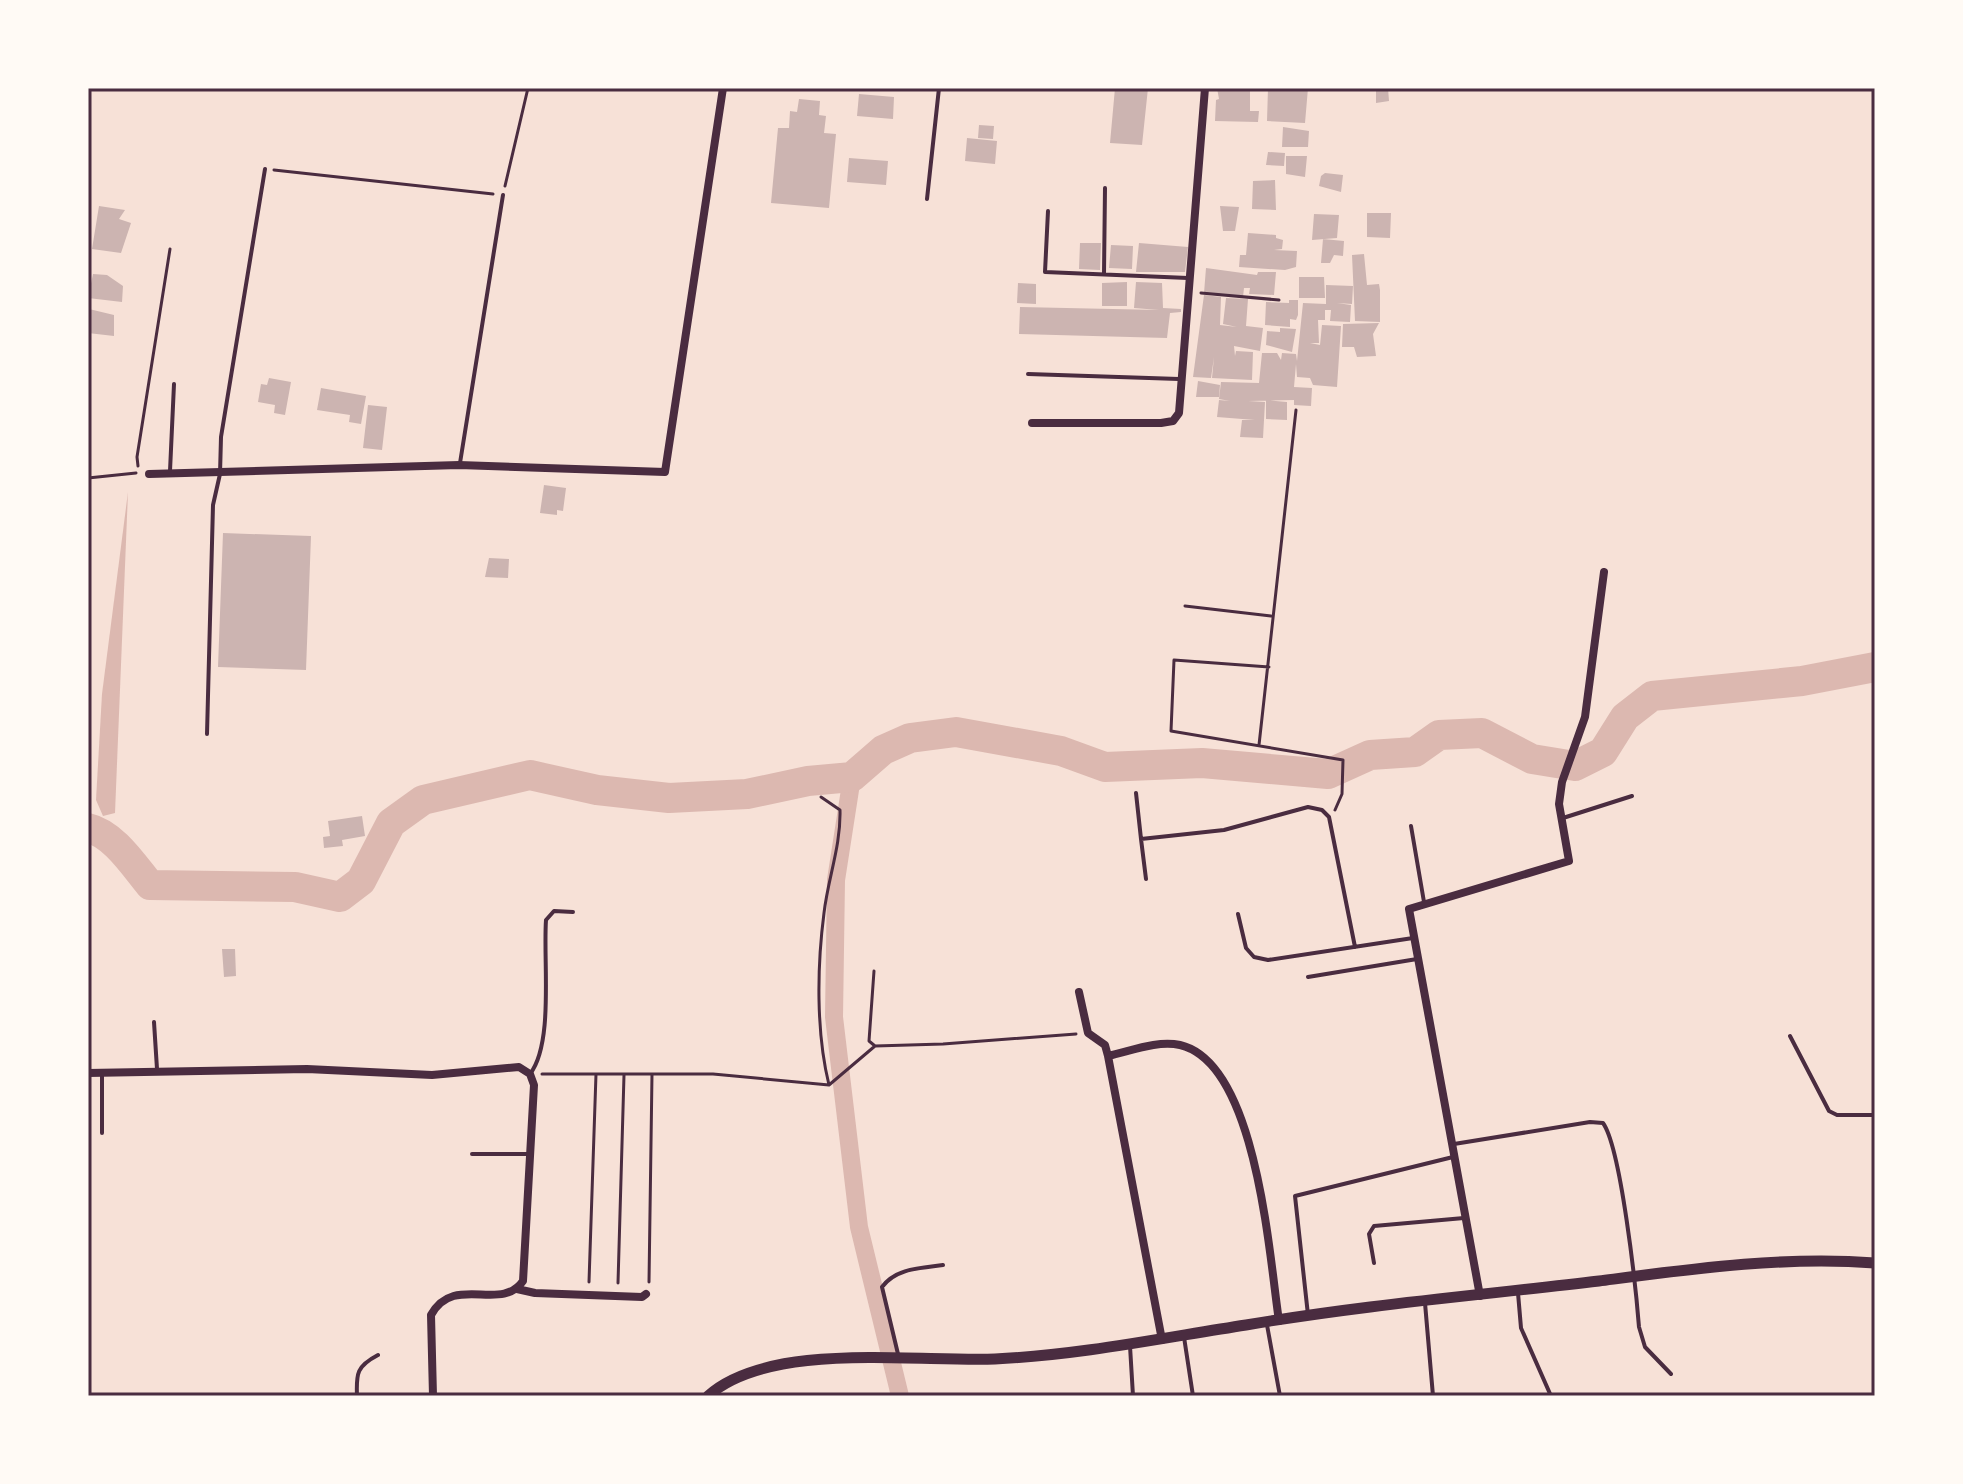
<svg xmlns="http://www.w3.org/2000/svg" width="1963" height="1484" viewBox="0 0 1963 1484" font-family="Roboto,sans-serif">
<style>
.water{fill:#dcb8b0}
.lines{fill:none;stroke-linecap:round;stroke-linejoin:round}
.canal{stroke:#dcb8b0;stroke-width:18}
.river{stroke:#dcb8b0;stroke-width:30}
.building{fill:#ccb4b1}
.path{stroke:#4a2c40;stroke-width:3}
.service{stroke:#4a2c40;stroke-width:4}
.minor{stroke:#4a2c40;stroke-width:8}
.tertiary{stroke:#4a2c40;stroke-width:11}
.neatline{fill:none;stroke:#4a2c40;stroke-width:3}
</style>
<rect width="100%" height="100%" fill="#f7e1d7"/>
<path class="water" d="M 128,492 L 115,813 L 103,816 L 96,800 L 102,694 Z"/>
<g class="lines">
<path class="canal" d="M 852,777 L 836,880 L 834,1017 L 859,1227 L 900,1396"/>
<path class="river" d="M 88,828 C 114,834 134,866 150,885 L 295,887 L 340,897 L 361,881 L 391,823 L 423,800 L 530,775 L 597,790 L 669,798 L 747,794 L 808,781 L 852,777 L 883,750 L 910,738 L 956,732 L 1061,751 L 1105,767 L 1202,763 L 1328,774 L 1370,755 L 1415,752 L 1439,735 L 1482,733 L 1532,759 L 1575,766 L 1603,752 L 1625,717 L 1652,696 L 1802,681 L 1875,667"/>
</g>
<path class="building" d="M 1115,88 L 1148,88 L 1142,145 L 1110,143 Z
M 1217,88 L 1250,88 L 1250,111 L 1259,111 L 1258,122 L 1215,121 L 1216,100 L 1219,99 Z
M 1268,88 L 1308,88 L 1305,123 L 1267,121 Z
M 1376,88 L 1388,88 L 1389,101 L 1376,103 Z
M 859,94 L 894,97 L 893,119 L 857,116 Z
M 799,99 L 820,101 L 819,115 L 826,116 L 824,133 L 836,134 L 829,208 L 771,203 L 778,128 L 789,128 L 790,111 L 797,112 Z
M 979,125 L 994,126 L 993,139 L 978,138 Z
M 1283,127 L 1309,131 L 1308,147 L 1282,147 Z
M 967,138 L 997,141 L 995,164 L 965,161 Z
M 1268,152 L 1285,153 L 1284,166 L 1266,165 Z
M 1286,156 L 1307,156 L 1305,177 L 1286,174 Z
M 849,158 L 888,161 L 886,185 L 847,182 Z
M 1325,173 L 1343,175 L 1341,192 L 1319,186 L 1321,176 Z
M 1275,180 L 1276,210 L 1252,209 L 1253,181 Z
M 99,206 L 125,210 L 119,219 L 131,223 L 121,253 L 92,249 Z
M 1220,206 L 1239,207 L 1235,231 L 1223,231 Z
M 1367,213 L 1391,213 L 1390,238 L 1367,237 Z
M 1314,214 L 1339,215 L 1337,238 L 1312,240 Z
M 1248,233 L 1276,235 L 1276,238 L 1283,240 L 1282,249 L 1274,250 L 1297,251 L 1296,267 L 1285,270 L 1239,267 L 1240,255 L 1246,255 Z
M 1323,239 L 1344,241 L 1343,256 L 1334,255 L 1330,263 L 1321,263 Z
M 1080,243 L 1101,243 L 1100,270 L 1079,269 Z
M 1139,243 L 1188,247 L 1185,272 L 1136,272 Z
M 1111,245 L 1133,246 L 1132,269 L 1109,268 Z
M 1364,254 L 1367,285 L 1379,284 L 1380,290 L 1380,322 L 1355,321 L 1352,255 Z
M 1206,268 L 1257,275 L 1258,272 L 1276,272 L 1274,295 L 1249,294 L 1250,288 L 1244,288 L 1243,297 L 1204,293 Z
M 93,274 L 107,275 L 123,286 L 122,302 L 88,298 Z
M 1299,277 L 1324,277 L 1325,298 L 1299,298 Z
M 1127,282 L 1127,306 L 1102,306 L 1102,283 Z
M 1136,282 L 1162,283 L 1163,308 L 1181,309 L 1181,312 L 1170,313 L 1167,338 L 1019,334 L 1020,307 L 1159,310 L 1134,308 Z
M 1018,283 L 1036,284 L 1036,304 L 1017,303 Z
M 1326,285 L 1353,286 L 1352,304 L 1337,303 L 1351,305 L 1350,322 L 1330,321 L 1331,310 L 1325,310 L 1325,320 L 1318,320 L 1319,343 L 1310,343 L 1320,345 L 1322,325 L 1341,326 L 1337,387 L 1313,385 L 1310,378 L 1297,377 L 1296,364 L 1294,387 L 1312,388 L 1311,406 L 1294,405 L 1294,400 L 1248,401 L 1265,402 L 1263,438 L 1240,437 L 1242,420 L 1255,420 L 1217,417 L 1219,400 L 1230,401 L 1219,399 L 1221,382 L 1259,383 L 1262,353 L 1277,353 L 1281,360 L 1282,353 L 1296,354 L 1297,361 L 1303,303 L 1326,304 Z
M 1204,295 L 1221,297 L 1220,325 L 1237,327 L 1223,324 L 1226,298 L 1248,299 L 1246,326 L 1263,328 L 1260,351 L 1234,346 L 1235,356 L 1236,351 L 1253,352 L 1252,380 L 1212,378 L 1214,357 L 1211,378 L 1193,377 Z
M 1289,300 L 1298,300 L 1298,315 L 1296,320 L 1290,319 L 1290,327 L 1265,325 L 1266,302 L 1289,303 Z
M 89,309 L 114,315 L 114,336 L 88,333 Z
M 1379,323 L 1373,334 L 1376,356 L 1357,357 L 1354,347 L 1342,347 L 1343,324 Z
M 1280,328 L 1296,329 L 1292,352 L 1266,345 L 1267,331 L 1280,332 Z
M 269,378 L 291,382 L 285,415 L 274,413 L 275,405 L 258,402 L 261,384 L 267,385 Z
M 1198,381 L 1220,385 L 1219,397 L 1196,397 Z
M 321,388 L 366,396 L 361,424 L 349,422 L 350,415 L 317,410 Z
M 1266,400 L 1287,402 L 1287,420 L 1266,419 Z
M 368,405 L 387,407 L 382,450 L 363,448 Z
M 544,485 L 566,488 L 563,511 L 557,510 L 557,515 L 540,513 Z
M 223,533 L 311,536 L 306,670 L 218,667 Z
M 489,558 L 509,559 L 508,578 L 485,577 Z
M 362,816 L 365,836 L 342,840 L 343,846 L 324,848 L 323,837 L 330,836 L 328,821 Z
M 222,949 L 235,949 L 236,976 L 224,977 Z"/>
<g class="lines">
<path class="path" d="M 274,170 L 493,194
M 505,186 L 528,88
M 1201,293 L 1279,300
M 138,466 L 137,457 L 170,249
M 88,478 L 136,473
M 1185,606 L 1271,616
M 1269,667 L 1174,660 L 1171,731 L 1343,760 L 1342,794 L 1335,810
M 1259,745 L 1296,410
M 821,797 L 840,810 C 841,846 828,878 824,913 C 817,967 816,1032 829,1085
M 874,971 L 869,1041 L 875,1046 L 943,1044 L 1076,1034
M 542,1074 L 713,1074 L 829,1085 L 875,1046
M 589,1282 L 596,1074
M 649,1282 L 652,1074
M 618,1283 L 624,1075"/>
<path class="service" d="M 927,199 L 939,88
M 1048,211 L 1045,272 L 1188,278
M 1104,274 L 1105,188
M 1028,374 L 1179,379
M 460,463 L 503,195
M 170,471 L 174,384
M 207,734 L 213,505 L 220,474 L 221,437 L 265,169
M 1136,793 L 1141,839 L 1224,830 L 1308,807 L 1322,810 L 1329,817 L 1355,947
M 1563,818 L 1632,796
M 1411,826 L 1424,902
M 1141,839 L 1146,879
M 1238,914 L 1246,948 L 1254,957 L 1268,960 L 1413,938
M 1308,977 L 1417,959
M 154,1022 L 157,1069
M 1790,1036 L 1829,1111 L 1837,1115 L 1875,1115
M 530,1074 C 554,1043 543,961 546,920 L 554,911 L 573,912
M 102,1133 L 102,1074
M 1454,1144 L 1590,1122 L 1603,1123 C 1621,1148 1636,1289 1639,1327 L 1645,1347 L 1671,1374
M 472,1154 L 528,1154
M 1374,1263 L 1369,1234 L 1374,1226 L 1464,1218
M 1518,1293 L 1521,1328 L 1551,1396
M 1425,1303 L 1433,1396
M 1308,1315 L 1295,1196 L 1453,1157
M 1267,1325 L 1280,1396
M 1184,1337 L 1193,1396
M 1130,1346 L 1133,1396
M 898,1354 L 882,1287 C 896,1268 921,1268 943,1265
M 357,1396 C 356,1373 357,1366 378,1355"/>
<path class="minor" d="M 1032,423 L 1161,423 L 1173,421 L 1179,413 L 1205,88
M 149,474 L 459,465 L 665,472 L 723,88
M 1079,992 L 1088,1033 L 1105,1045 L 1108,1056 L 1162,1340
M 1108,1056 C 1131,1051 1157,1040 1180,1045 C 1257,1063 1269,1255 1279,1321
M 88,1073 L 307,1069 L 432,1075 L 519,1067 L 530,1074 L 534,1085 L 523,1281 C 501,1313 454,1273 431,1315 L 433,1396
M 517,1289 L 535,1293 L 642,1297 L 646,1294
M 1480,1296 L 1409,909 L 1569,861 L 1559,804 L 1562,782 L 1585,717 L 1604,572"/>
<path class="tertiary" d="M 708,1396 C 769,1341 915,1362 995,1359 C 1080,1355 1162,1338 1246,1325 C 1362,1305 1482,1295 1599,1281 C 1691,1269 1782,1256 1875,1263"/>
</g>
<rect width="1963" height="1484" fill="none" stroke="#fffaf5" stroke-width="180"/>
<rect x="90" y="90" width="1783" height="1304" class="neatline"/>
</svg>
